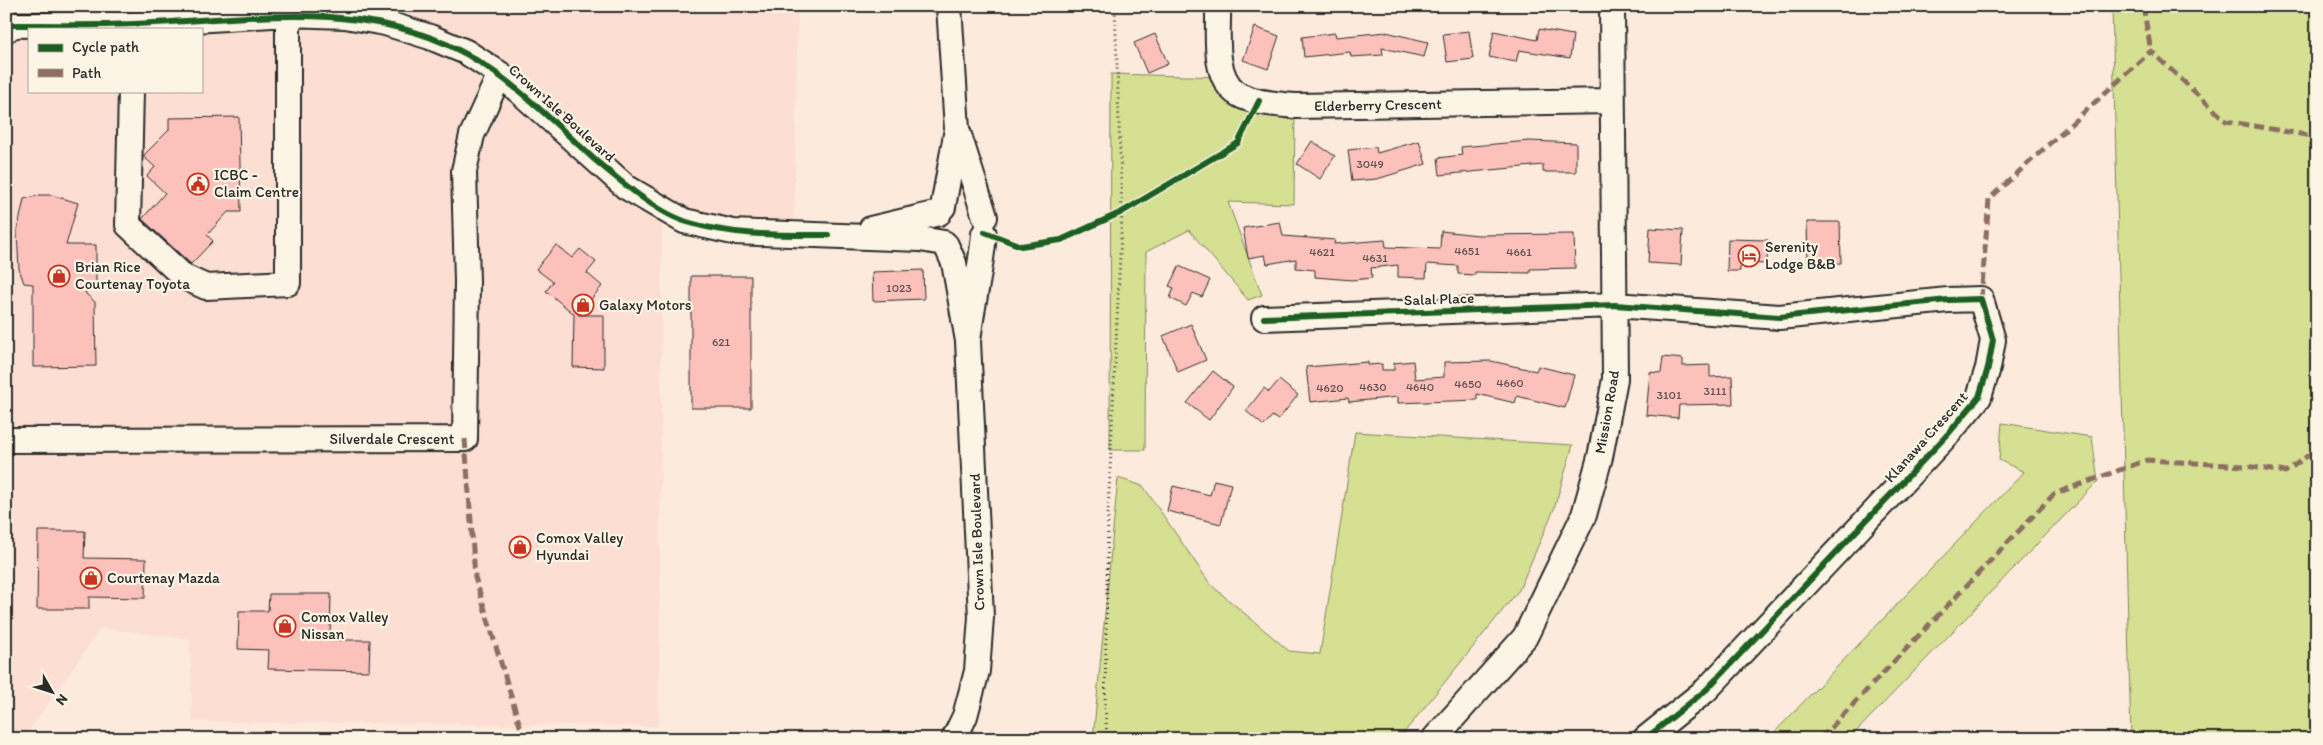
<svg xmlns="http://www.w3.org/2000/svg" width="2323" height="745" viewBox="0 0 2323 745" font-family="Itim,sans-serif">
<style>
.built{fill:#fcded3;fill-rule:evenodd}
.green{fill:#d5e093;stroke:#80865f}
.building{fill:#fdc1bc;stroke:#2b2b2b}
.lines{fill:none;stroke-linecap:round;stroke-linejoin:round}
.minor-casing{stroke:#2b2b2b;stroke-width:28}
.major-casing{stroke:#2b2b2b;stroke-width:31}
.path{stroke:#2b2b2b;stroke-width:3;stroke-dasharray:1 4;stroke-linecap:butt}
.minor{stroke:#fcf5e5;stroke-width:24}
.major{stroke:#fcf5e5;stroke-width:28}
.quiet{stroke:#8d6e63;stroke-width:5;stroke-dasharray:10 5;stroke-linecap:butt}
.cycleway-casing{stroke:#fcf5e5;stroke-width:9}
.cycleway{stroke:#1b5e20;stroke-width:6}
.labels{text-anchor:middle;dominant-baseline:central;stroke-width:4.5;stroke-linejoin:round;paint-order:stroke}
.number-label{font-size:12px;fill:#60504f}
.street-label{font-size:15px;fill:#2b2b2b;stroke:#fcf5e5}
.poi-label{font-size:15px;fill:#2b2b2b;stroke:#fcf5e5;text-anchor:start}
</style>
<rect width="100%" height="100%" fill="#fcebdd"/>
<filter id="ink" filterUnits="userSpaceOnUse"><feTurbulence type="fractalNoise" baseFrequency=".02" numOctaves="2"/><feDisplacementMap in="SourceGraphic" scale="10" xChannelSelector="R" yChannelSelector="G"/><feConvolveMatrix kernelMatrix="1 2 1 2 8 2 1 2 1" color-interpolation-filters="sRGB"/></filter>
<g filter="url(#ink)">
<path class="built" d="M 6,6 L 798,6 L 794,225 L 738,225 L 687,213 L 659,197 L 662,233 L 659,726 L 192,722 L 190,639 L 101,628 L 23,739 L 6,739 ZM 29,29 L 201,29 L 201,91 L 29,91 Z"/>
<path class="green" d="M 2112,6 L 2317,6 L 2317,739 L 2131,739 Z
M 1111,74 L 1224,77 L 1295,106 L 1294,204 L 1228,202 L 1262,295 L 1248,300 L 1189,230 L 1146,252 L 1145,450 L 1110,450 Z
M 2002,423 L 2092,437 L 2098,481 L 1849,739 L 1768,739 L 2024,472 L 1999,460 Z
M 1355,432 L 1573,445 L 1554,509 L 1519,590 L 1399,739 L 1093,739 L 1118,478 L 1143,486 L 1211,585 L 1289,651 L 1320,654 Z"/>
<path class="building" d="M 1255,27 L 1279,36 L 1268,69 L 1243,60 Z
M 1539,29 L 1573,35 L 1570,58 L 1519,50 L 1516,62 L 1489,57 L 1494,31 L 1537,40 Z
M 1469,31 L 1473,59 L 1447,62 L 1443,34 Z
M 1386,32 L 1428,42 L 1424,57 L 1382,48 L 1383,55 L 1351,57 L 1350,52 L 1304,57 L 1302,37 L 1335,33 L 1336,37 Z
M 1155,34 L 1168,64 L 1147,73 L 1134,43 Z
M 239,117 L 241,212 L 228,212 L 207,235 L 213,241 L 191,264 L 142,219 L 165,193 L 147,176 L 155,167 L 143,156 L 169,130 L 169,118 Z
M 1312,141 L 1335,156 L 1320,179 L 1297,164 Z
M 1419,141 L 1426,164 L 1377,179 L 1352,181 L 1348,150 L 1376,147 L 1377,153 Z
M 1529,141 L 1576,143 L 1576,172 L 1543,172 L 1543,165 L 1440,175 L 1438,158 L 1462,155 L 1461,147 Z
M 40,195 L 52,195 L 78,203 L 66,245 L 96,245 L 96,284 L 85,293 L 95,302 L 96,366 L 33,367 L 33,284 L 24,283 L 19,269 L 17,232 L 24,199 Z
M 1280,222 L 1283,236 L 1335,240 L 1334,244 L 1385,240 L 1386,247 L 1440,249 L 1441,231 L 1478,235 L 1574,234 L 1575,268 L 1530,269 L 1530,273 L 1475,272 L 1475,275 L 1458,274 L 1458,266 L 1427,264 L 1426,278 L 1398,277 L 1398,265 L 1371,268 L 1372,278 L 1352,280 L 1315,277 L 1315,270 L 1296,268 L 1296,259 L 1267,264 L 1265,255 L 1248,258 L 1243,228 Z
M 1807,222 L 1840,222 L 1841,263 L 1808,264 Z
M 1650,228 L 1683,230 L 1681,265 L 1648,263 Z
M 1728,239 L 1768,240 L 1767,264 L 1740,263 L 1740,271 L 1727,271 Z
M 556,245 L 572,258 L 580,249 L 596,262 L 587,273 L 602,286 L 578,315 L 604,315 L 604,368 L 573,367 L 574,314 L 546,291 L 553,282 L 536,269 Z
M 1179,266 L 1210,280 L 1202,297 L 1193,293 L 1186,306 L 1170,298 L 1174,288 L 1169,286 Z
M 923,270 L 924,299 L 873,301 L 872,272 Z
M 691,276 L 751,276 L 751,408 L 691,408 Z
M 1191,324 L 1206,360 L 1178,372 L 1163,336 Z
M 1663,357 L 1683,359 L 1683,366 L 1710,365 L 1710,377 L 1732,376 L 1733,404 L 1679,405 L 1678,418 L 1646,415 L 1650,372 L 1661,373 Z
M 1413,361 L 1415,379 L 1444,377 L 1444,362 L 1491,361 L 1536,371 L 1538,366 L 1574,375 L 1565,408 L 1517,396 L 1515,403 L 1477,394 L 1477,400 L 1398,403 L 1398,397 L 1349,402 L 1348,398 L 1310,402 L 1306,367 L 1368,362 L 1368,365 L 1382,364 L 1382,370 L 1394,370 L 1394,363 Z
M 1213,371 L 1233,387 L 1209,420 L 1187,403 Z
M 1279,380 L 1298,395 L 1278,420 L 1272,416 L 1264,426 L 1246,411 L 1264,388 L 1269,392 Z
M 1214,480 L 1231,484 L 1221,524 L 1167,511 L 1173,486 L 1210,495 Z
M 38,531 L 85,531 L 84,558 L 146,559 L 145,598 L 89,597 L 89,609 L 37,609 Z
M 269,594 L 331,594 L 330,640 L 370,640 L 369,671 L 268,669 L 269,650 L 238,649 L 239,611 L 268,611 Z"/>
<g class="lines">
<g class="minor-casing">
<path id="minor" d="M 949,6 L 957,129
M 1218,6 C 1219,32 1212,73 1235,92 C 1249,103 1278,104 1295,106 L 1612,101
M 6,25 L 132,24 L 288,14 L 345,16 L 385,23 L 430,37 L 466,52 L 500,74 L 626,187 L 684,221 L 733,232 L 920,239 L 944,243
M 131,91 L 128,225 L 184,277 L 206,287 L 288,283 L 288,14
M 943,207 L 957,129 L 985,217
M 871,229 L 939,213
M 946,245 L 954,263 L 968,341 C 972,305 981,270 984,234
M 1264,318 L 1615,305 L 1779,317 L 1948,300 L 1981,299 L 1993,340 L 1988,368 L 1979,397 L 1948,434 L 1706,690 L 1645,739
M 6,440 L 465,439 L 467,281 L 464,171 L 472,135 L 500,74
M 954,739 L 965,716 L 977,671 L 981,617 L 968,341
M 1434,739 L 1525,637 L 1584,515 L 1600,457 L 1615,379 L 1612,6"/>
</g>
<g class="major-casing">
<path id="major" d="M 6,22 L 10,25 L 6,28"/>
</g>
<path class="path" d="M 1107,739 L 1105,704 L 1108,515 L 1122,212 L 1115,6"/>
<use href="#minor" class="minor"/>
<use href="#major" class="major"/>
<path class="quiet" d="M 2143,6 L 2151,51
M 1981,299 L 1989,199 L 2151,51 L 2226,121 L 2317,137
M 465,439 L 475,577 L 524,739
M 1820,739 L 2054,494 L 2147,460 L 2245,466 L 2285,472 L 2317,449"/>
<g class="cycleway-casing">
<path id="cycleway" d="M 10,25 C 51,25 93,26 134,24 C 233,20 333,2 429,37 C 496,61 543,113 595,160 C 619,180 657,213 687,222 C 732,236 780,235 828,235
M 985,232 L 1021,246 L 1061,240 L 1122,212 L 1238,143 L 1259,101
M 1264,318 L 1615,305 L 1779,317 L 1948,300 L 1981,299 L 1993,340 L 1988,368 L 1979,397 L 1948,434 L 1706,690 L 1645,739"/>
</g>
<use href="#cycleway" class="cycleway"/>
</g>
</g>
<defs>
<g id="civic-ring" transform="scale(1.125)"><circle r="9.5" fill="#fcf5e5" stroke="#c8321e" stroke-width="1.5"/><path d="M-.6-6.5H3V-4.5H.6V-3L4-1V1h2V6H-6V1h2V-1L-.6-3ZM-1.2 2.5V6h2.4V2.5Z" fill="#c8321e"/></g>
<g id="hotel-ring" transform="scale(1.125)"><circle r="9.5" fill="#fcf5e5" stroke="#c8321e" stroke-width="1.5"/><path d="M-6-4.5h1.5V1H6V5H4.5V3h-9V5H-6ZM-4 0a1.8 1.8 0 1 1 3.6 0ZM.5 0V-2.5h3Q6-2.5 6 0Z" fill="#c8321e"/></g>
<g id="shop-ring" transform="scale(1.125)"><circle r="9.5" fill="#fcf5e5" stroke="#c8321e" stroke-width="1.5"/><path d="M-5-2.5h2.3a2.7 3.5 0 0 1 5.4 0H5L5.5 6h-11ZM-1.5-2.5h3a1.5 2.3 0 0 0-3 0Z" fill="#c8321e"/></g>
</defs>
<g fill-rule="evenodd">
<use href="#civic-ring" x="198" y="184"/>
<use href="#hotel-ring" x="1749" y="256"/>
<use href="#shop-ring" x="59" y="276"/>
<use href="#shop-ring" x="583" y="305"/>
<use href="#shop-ring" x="520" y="547"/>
<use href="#shop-ring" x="91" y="578"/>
<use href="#shop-ring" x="285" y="626"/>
</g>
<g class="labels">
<g class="number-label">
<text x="1370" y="164">3049</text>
<text x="1467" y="251">4651</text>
<text x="1322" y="252">4621</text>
<text x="1519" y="252">4661</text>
<text x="1375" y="258">4631</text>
<text x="899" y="288">1023</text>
<text x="721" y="342">621</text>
<text x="1510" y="383">4660</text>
<text x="1468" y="384">4650</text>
<text x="1373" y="387">4630</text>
<text x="1420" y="387">4640</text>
<text x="1330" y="388">4620</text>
<text x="1715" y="391">3111</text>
<text x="1669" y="395">3101</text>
</g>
<g class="street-label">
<text transform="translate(1378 105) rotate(-1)">Elderberry Crescent</text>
<text transform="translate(562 113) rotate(42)">Crown Isle Boulevard</text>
<text transform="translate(1439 299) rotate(-2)">Salal Place</text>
<text transform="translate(1607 412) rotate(-80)">Mission Road</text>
<text transform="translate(1926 437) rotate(-48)">Klanawa Crescent</text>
<text x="392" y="439">Silverdale Crescent</text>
<text transform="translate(977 542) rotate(-92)">Crown Isle Boulevard</text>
</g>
<g class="poi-label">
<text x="214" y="175">ICBC -<tspan x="214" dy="17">Claim Centre</tspan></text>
<text x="1765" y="247">Serenity<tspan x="1765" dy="17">Lodge B&amp;B</tspan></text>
<text x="75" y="267">Brian Rice<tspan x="75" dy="17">Courtenay Toyota</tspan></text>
<text x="599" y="305">Galaxy Motors</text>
<text x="536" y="538">Comox Valley<tspan x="536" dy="17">Hyundai</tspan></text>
<text x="107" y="578">Courtenay Mazda</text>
<text x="301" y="617">Comox Valley<tspan x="301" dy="17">Nissan</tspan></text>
</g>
</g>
<rect width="2323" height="745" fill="none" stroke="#fcf5e5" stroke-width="25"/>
<rect x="12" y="12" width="2298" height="720" fill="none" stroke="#2b2b2b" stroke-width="2" filter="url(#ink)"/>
<rect x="28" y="28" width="175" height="65" fill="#fcf5e5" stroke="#a8a49b"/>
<rect x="38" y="44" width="25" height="8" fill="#1b5e20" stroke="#a8a49b"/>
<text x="72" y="52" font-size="15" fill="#2b2b2b">Cycle path</text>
<rect x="38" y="69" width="25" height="8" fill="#8d6e63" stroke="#a8a49b"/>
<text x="72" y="78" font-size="15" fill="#2b2b2b">Path</text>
<g transform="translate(52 692) rotate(129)" stroke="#fcf5e5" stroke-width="4" paint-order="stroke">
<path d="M0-4L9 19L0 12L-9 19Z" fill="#2b2b2b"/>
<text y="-8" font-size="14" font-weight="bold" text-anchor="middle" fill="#2b2b2b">N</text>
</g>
</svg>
